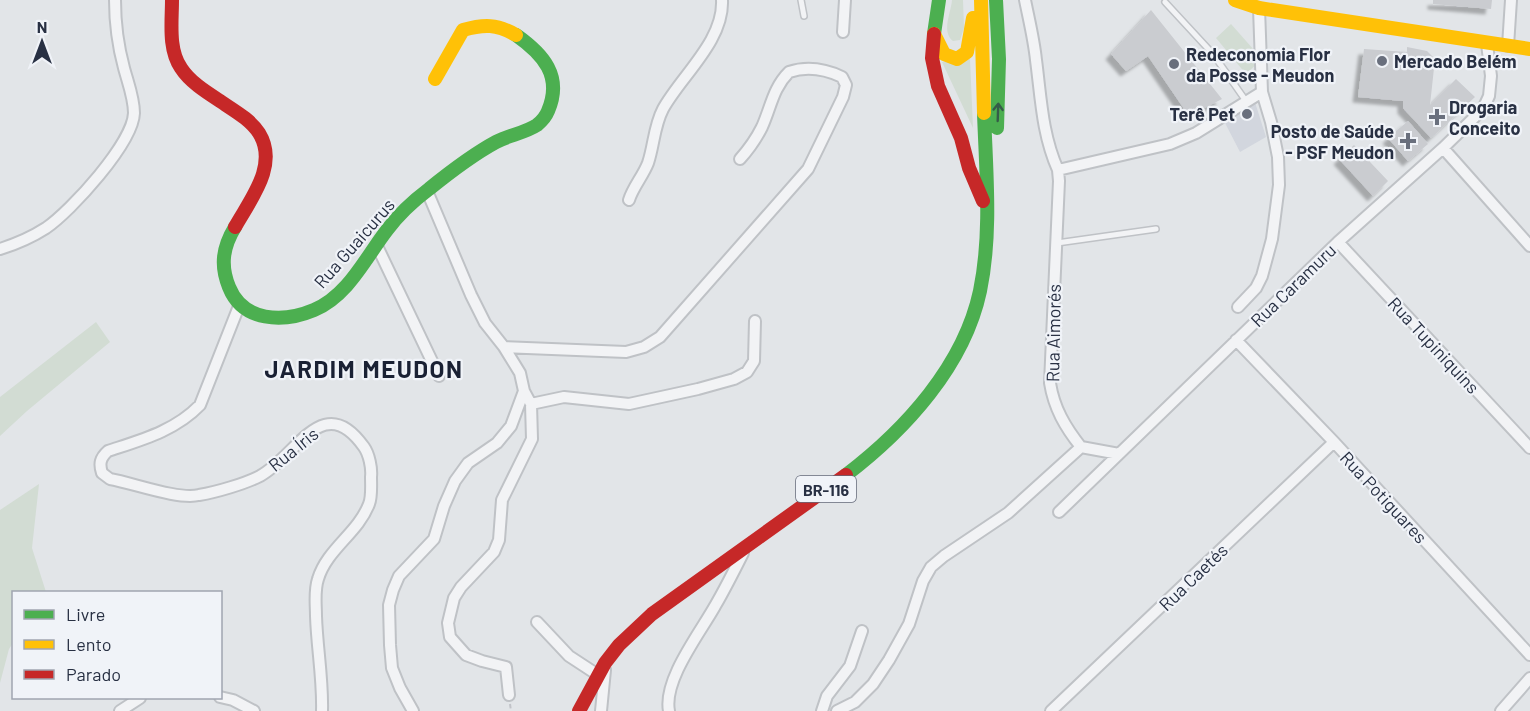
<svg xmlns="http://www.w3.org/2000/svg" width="1530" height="711" viewBox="0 0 1530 711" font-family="Barlow,sans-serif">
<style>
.built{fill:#d2d6de}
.green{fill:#d2dcd3}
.building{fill:#caccd0;filter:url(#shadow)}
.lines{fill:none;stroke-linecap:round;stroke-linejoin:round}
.lane-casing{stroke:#bfc2c6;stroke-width:8}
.street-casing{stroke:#bfc2c6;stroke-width:14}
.path{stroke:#c1c3c8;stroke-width:2;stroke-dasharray:4.5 4.5;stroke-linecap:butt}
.lane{stroke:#f2f3f5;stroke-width:5}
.street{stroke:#f2f3f5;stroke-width:10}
.fast{stroke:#4caf50;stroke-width:14}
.slow{stroke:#ffc107;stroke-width:14}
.jam{stroke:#c62828;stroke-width:14}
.oneway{stroke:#355c48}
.poi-dot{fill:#696f7d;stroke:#f0f3f8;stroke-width:2}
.labels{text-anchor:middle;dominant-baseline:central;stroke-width:4.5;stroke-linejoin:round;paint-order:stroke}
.shield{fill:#f0f3f8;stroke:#646a79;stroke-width:1.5}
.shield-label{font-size:16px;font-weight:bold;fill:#283043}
.poi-label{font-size:18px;font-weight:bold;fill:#283043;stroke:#f0f3f8;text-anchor:start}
.street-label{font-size:18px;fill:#283043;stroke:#f0f3f8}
.district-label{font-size:24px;font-weight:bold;letter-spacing:1.5px;fill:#1a2134;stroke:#f0f3f8}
</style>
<defs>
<filter id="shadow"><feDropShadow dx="-5.5" dy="5.5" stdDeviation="1.5" flood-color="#0004"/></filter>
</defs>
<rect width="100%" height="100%" fill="#e2e5e8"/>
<path class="built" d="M 1254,99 L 1266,137 L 1240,152 L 1223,119 Z"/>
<path class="green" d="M 952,0 L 963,0 L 964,28 L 960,40 L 953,41 C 941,32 951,13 952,0 Z
M 1231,24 L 1262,59 L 1246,74 L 1216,38 Z
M 970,59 L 973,128 L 942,62 Z
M 96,322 L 110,342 L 27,411 L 0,436 L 0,397 Z
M 39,484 L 32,548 L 46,592 L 14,592 L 13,643 L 9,649 L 0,683 L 0,510 Z"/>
<path class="building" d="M 1433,0 L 1492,0 L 1491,9 L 1433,4 Z
M 1151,10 L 1222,99 L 1189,116 L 1148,56 L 1126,71 L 1111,54 Z
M 1407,47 L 1427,51 L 1435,59 L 1430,105 L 1456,79 L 1475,97 L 1431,138 L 1403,108 L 1403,101 L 1358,97 L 1364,49 L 1407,52 Z
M 1408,121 L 1428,144 L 1408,161 L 1388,138 Z
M 1354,145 L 1388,181 L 1373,196 L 1339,159 Z"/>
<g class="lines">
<g class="lane-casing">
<path id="lane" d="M 801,0 L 804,16
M 1165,2 L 1213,54 L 1246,101
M 1057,243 L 1156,229"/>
</g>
<g class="street-casing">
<path id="street" d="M 1025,0 C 1029,20 1034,40 1036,60 C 1041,98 1042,134 1058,170
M 843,32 L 845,0
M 1508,46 L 1511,0
M 1443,148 L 1530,246
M 427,191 L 471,295 L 485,323 L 504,347 L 520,373 L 524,391 L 531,404 L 532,439 L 502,500 L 499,540 L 494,552 L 461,587 L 454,598 L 448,623 L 450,637 L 466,655 L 482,661 L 506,667 L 509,695
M 629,200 C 633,187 643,176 648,163 C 654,145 654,126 663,109 C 681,76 724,41 722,0
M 1338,242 L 1530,448
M 377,246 L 439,376
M 0,249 C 16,244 32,237 46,228 C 71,211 133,143 134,113 C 134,98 128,83 124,68 C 118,46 115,23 115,0
M 239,306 L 200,405 C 175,431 141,440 108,451 C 100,458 99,464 102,473 L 110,479 C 133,483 178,500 199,495 C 217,492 244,484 260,476 C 297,456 323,389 364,447 C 369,454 372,468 371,477 C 371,485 372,497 369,504 C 358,533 327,549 318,579 C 314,591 316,604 316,616 C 317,648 323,679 322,711
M 1238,307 L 1256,288 L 1262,276 L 1272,239 L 1279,185 L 1278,157 L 1271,122 L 1262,92 L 1259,8
M 1236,340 L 1334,442 L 1530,655
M 504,347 L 626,352 L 644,347 L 660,337 L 808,169 L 843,97 L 846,85 L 842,77 C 825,69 807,66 789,72 C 773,88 771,107 762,127 C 756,139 749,149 740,159
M 531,404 L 564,397 L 629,404 L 698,389 L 734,379 L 747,372 L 754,361 L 755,321
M 1081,447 L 1119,454
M 1059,512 L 1338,242 L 1443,148 L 1483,109 L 1489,96 L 1491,76 L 1487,44
M 537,622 L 569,656 L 598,675
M 220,697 L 233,700 L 254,711
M 120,711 L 140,698
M 413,711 L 400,688 L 392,668 L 390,645 L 389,605 L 393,590 L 399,576 L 434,539 L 444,506 L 455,481 L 468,463 L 497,443 L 511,426 L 524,391
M 601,711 L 605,670
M 669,711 C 663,680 700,633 715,606 C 725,589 734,571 743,553
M 822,711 L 827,696 L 850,666 L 862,631
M 837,711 L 855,702 L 873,684 L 889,660 L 909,624 L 923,581 L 931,567 L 944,556 L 1008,513 L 1081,447 C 1065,427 1054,408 1050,383 L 1059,181 L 1058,170 L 1170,144 L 1196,133 L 1262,92
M 1051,711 L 1334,442
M 1501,711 L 1530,678"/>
</g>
<path class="path" d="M 510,704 L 511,711"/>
<use href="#lane" class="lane"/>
<use href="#street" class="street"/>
<path class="fast" d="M 996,0 L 999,59 L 997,128
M 934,34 L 939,0
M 235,227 C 223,247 220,265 229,287 C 243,322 283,323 314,310 C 348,296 366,257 387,230 C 399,214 413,201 429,189 C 450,172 472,155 496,142 C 509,135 525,133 537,125 C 542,121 546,116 548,111 C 563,76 543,54 516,35
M 846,475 C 905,430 964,366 980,291 C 992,233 986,172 984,113"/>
<path class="slow" d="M 981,0 L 984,113
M 1235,0 L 1259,8 L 1530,49
M 934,34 L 944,54 L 957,59 L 967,52 L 973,18
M 435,79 L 463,30 C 484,24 497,24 516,35"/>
<path class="jam" d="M 172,0 C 172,22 168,49 181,68 C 190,82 206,92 220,101 C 233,110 250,119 259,133 C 279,165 250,200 235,227
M 934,34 L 932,58 L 938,86 L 961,138 L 969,168 L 983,201
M 579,711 L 605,663 L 619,645 L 652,614 L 846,475"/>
</g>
<defs><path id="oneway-shaft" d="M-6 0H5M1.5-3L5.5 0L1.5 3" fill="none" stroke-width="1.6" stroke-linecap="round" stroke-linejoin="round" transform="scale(1.5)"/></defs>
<use class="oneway" href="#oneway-shaft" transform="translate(998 112) rotate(-88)"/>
<g class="poi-dot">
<circle cx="1382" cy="61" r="6"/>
<circle cx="1174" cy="64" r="6"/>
<circle cx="1247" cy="114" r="6"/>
<path d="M1434 108h6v6h6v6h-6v6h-6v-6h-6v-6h6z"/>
<path d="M1405 132h6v6h6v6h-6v6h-6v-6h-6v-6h6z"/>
</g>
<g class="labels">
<rect class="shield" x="796" y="476" width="60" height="26" rx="4.5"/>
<g class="shield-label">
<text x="826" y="489">BR-116</text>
</g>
<g class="poi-label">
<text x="1186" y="54">Redeconomia Flor<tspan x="1186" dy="21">da Posse - Meudon</tspan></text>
<text x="1394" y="61">Mercado Belém</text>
<text x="1449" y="107">Drogaria<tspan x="1449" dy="21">Conceito</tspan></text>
<text x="1235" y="114" text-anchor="end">Terê Pet</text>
<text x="1394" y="131" text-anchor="end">Posto de Saúde<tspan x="1394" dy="21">- PSF Meudon</tspan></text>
</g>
<g class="street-label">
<text transform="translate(354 243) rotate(-49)">Rua Guaicurus</text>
<text transform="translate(1293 285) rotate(-44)">Rua Caramuru</text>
<text transform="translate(1053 333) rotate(-89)">Rua Aimorés</text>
<text transform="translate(1434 345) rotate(47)">Rua Tupiniquins</text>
<text transform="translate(293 449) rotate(-39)">Rua Íris</text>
<text transform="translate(1384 497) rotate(47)">Rua Potiguares</text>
<text transform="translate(1193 577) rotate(-44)">Rua Caetés</text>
</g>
<g class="district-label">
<text x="364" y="368">JARDIM MEUDON</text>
</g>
</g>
<rect x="12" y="591" width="210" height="108" fill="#f0f3f8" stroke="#a0a5b0" stroke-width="1.5"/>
<rect x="24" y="610" width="30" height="9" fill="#4caf50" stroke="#a0a5b0" stroke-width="1.5"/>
<text x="66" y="621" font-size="18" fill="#283043">Livre</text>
<rect x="24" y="640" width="30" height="9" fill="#ffc107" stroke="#a0a5b0" stroke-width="1.5"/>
<text x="66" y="651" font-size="18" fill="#283043">Lento</text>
<rect x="24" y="670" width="30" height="9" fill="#c62828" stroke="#a0a5b0" stroke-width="1.5"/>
<text x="66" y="681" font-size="18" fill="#283043">Parado</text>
<g transform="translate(42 42)" stroke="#f0f3f8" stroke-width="4.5" paint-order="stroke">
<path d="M0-4.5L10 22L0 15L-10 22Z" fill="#283043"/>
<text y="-9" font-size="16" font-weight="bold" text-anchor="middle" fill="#283043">N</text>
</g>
</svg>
